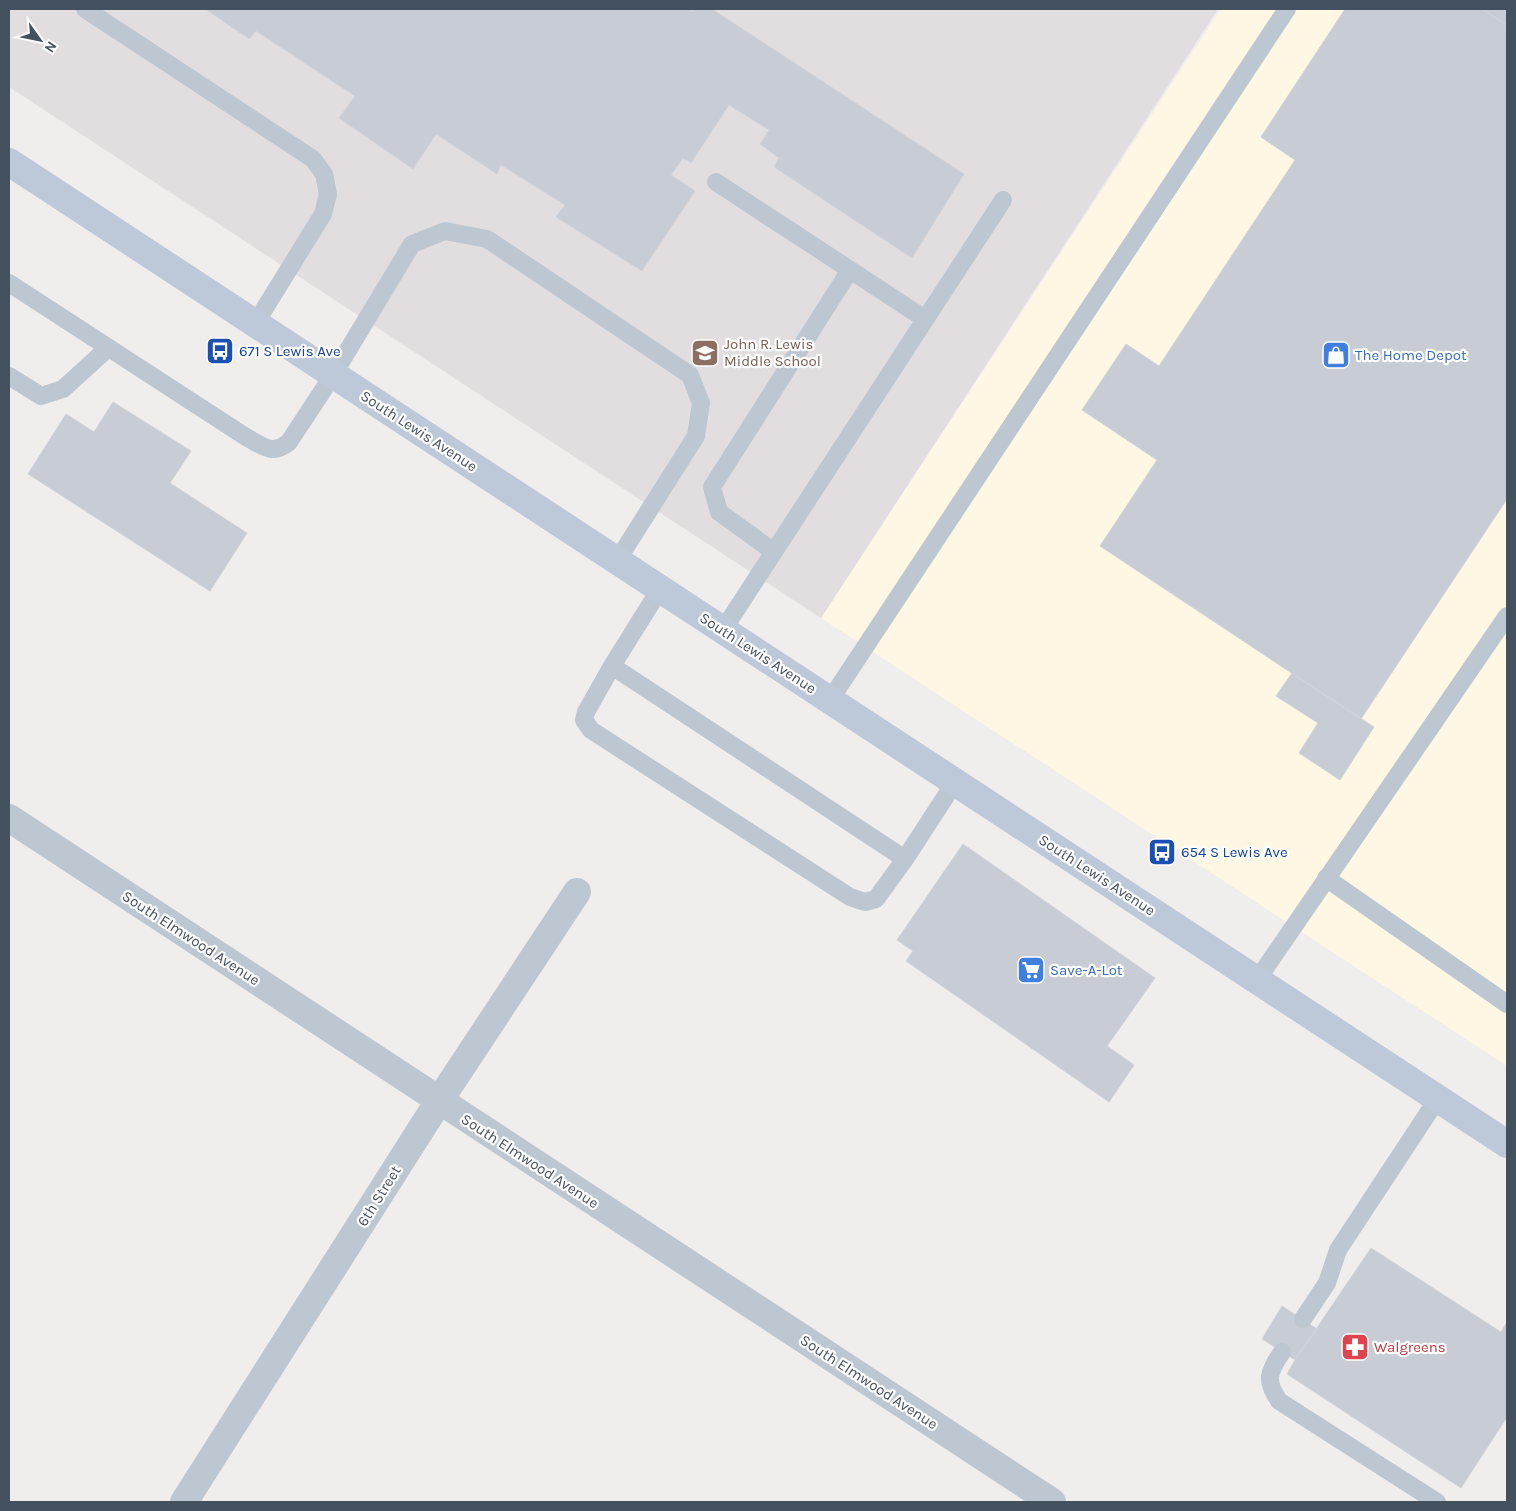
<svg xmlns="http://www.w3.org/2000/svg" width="1516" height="1511" viewBox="0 0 1516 1511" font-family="Karla,sans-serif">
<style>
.commercial{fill:#fef7e4}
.education{fill:#e2dedf}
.building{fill:#c8ccd4;stroke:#d0d3da}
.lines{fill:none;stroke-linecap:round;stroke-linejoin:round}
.lane{stroke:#bcc7d2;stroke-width:18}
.street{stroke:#bcc7d2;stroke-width:28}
.secondary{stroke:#bdc9d9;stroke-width:28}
.labels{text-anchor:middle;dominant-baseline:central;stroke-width:4.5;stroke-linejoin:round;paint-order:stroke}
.education-label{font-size:15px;fill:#785e54;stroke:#fff;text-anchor:start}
.transit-label{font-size:15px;fill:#164399;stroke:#fff;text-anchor:start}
.shop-label{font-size:15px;fill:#366cbe;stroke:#fff;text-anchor:start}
.street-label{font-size:15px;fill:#43505d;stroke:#fff}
.health-label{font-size:15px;fill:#be3a42;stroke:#fff;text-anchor:start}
</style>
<rect width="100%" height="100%" fill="#f0eded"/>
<path class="commercial" d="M 1221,9 L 1507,9 L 1507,1066 L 821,618 Z"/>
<path class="education" d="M 9,9 L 1218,9 L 821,618 L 9,87 Z"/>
<path class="building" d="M 208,9 L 688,9 L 692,11 L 694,9 L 712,9 L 964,174 L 912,258 L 774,167 L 779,158 L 760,144 L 769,130 L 729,105 L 691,163 L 683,158 L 671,175 L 695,191 L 642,271 L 556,217 L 565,205 L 501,165 L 497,174 L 436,134 L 413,169 L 339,118 L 355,96 L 256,31 L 249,39 L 207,10 Z
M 1345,9 L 1482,9 L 1507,25 L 1507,499 L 1361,719 L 1100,546 L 1157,460 L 1082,410 L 1126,344 L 1159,366 L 1295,160 L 1261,137 Z
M 1482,9 L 1507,9 L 1507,25 Z
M 113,402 L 191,451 L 170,483 L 247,533 L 210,591 L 28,474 L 66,414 L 94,432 Z
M 1292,673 L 1374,727 L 1340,780 L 1299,753 L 1318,723 L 1276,696 Z
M 963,844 L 1155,978 L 1107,1046 L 1134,1065 L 1109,1102 L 906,961 L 913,951 L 897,940 Z
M 1371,1248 L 1501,1332 L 1507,1322 L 1507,1417 L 1461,1488 L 1287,1374 L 1295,1360 Z
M 1282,1306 L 1317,1329 L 1295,1360 L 1262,1339 Z"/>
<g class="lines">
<path class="lane" d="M 85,9 L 313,159 L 324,174 L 328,194 L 323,214 L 255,324
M 716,182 L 925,319
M 9,283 L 246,437 C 263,446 272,456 289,442 L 333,375 L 412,244 L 445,231 L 487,239 L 690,375 L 701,403 L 696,436 L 617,561
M 9,376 L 41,396 L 63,389 L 108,348
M 774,552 L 719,512 L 712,487 L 850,270
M 660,589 L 612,666 L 905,859 L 955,782
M 723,630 L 1003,200
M 612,666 L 586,712 L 584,720 L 591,730 L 850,897 L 865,902 L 876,899 L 905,859
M 830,700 L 1287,9
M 1326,878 L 1507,1004
M 1257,980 L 1507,616
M 1303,1319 L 1327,1283 L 1338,1250 L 1438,1098
M 1282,1352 C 1268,1373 1265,1380 1279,1401 L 1437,1502"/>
<path class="street" d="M 9,818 L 1052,1502
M 184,1502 L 439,1101 L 577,892"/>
<path class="secondary" d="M 9,162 L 1507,1144"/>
</g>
<defs>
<g id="bus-square" transform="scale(1.4375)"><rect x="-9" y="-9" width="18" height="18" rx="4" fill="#1a4fb4" stroke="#fff"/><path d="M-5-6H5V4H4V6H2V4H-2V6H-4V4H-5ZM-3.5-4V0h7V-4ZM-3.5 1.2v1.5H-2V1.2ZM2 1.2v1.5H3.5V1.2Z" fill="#fff"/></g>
<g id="school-square" transform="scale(1.4375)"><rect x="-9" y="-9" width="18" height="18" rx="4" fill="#8d6e63" stroke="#fff"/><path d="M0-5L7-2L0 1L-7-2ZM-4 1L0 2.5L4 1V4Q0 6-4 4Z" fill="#fff"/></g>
<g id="shop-square" transform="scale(1.4375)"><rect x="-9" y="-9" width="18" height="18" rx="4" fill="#3f7fe0" stroke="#fff"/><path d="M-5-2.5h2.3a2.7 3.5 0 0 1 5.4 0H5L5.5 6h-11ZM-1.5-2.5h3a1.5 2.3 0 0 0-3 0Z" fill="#fff"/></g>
<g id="supermarket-square" transform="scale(1.4375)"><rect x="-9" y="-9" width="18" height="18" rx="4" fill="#3f7fe0" stroke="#fff"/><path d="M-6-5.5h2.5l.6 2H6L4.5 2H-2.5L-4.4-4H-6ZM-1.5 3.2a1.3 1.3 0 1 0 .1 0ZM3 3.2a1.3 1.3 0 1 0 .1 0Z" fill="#fff"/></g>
<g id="pharmacy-square" transform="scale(1.4375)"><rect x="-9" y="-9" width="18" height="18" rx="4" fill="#e0444e" stroke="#fff"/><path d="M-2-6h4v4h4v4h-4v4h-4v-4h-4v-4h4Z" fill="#fff"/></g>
</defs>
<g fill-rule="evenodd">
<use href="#bus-square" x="220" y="351"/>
<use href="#school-square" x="705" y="353"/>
<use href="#shop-square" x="1336" y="355"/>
<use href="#bus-square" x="1162" y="852"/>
<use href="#supermarket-square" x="1031" y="970"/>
<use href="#pharmacy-square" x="1355" y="1347"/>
</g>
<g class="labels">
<g class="education-label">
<text x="724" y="344">John R. Lewis<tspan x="724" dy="17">Middle School</tspan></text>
</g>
<g class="transit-label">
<text x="239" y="351">671 S Lewis Ave</text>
<text x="1181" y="852">654 S Lewis Ave</text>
</g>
<g class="shop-label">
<text x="1355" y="355">The Home Depot</text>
<text x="1050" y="970">Save-A-Lot</text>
</g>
<g class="street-label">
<text transform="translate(419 431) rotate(33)">South Lewis Avenue</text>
<text transform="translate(758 653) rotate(33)">South Lewis Avenue</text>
<text transform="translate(1097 875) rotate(33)">South Lewis Avenue</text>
<text transform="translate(191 938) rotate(33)">South Elmwood Avenue</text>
<text transform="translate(530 1161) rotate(33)">South Elmwood Avenue</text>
<text transform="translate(379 1196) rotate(-58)">6th Street</text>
<text transform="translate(869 1382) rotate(33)">South Elmwood Avenue</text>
</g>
<g class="health-label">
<text x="1374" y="1347">Walgreens</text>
</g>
</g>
<rect width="1516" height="1511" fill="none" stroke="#43505d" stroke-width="20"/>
<g transform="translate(40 40) rotate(123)" stroke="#ffffff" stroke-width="4" paint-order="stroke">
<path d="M0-4L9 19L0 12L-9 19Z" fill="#43505d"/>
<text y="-8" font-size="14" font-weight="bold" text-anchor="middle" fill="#43505d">N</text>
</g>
</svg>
